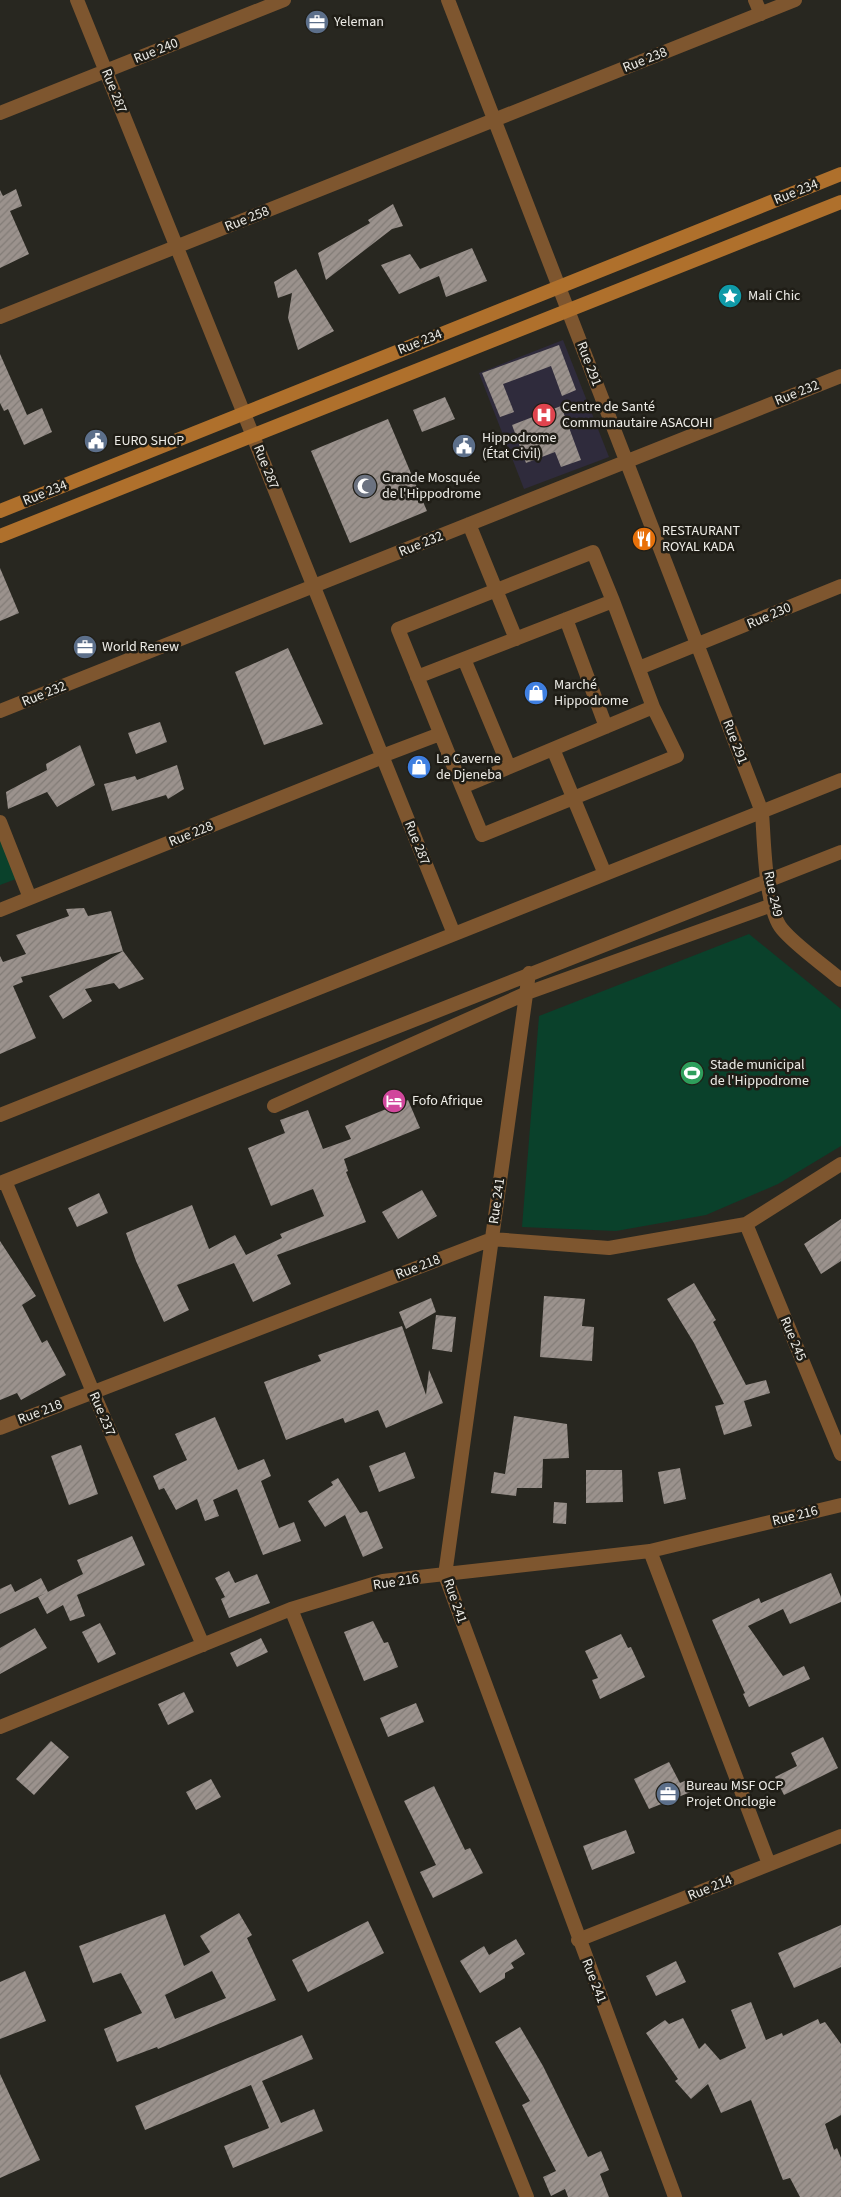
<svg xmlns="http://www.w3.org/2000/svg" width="841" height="2197" viewBox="0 0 841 2197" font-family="'Source Sans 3',sans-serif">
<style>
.medical{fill:#2f2b3c}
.pitch{fill:#0a412b}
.building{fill:url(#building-hatch);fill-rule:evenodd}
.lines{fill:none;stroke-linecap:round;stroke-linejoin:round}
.minor{stroke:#7e562f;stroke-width:14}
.secondary{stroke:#af702c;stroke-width:14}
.labels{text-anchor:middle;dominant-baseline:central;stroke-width:5;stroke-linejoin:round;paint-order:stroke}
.poi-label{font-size:14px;fill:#edece7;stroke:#1f1d16;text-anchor:start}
.street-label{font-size:14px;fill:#edece7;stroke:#1f1d16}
</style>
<defs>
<pattern id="building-hatch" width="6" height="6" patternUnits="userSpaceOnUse" patternTransform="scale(1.25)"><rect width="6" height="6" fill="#9b928d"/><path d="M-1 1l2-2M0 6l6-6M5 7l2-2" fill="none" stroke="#827c77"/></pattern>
</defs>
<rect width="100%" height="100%" fill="#282720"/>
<path class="medical" d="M 563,340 L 609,457 L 524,489 L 479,373 Z"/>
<path class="pitch" d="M 0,838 L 16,879 L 0,885 Z
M 749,934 L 841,1009 L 841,1146 L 778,1184 L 706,1215 L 616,1231 L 522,1227 L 539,1016 Z"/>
<path class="building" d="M 16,189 L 22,206 L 10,211 L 29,254 L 0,268 L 0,190 L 3,196 Z
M 393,204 L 403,226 L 392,229 L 326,280 L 318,253 L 370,223 L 368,220 Z
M 472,248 L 487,281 L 446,297 L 439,276 L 399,294 L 381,265 L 410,254 L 420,269 Z
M 296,269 L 334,331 L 298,350 L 288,318 L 292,293 L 278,298 L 274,282 Z
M 559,345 L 576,390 L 562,396 L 551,366 L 503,384 L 514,412 L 500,417 L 482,373 Z
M 0,354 L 27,415 L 42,408 L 52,432 L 24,445 L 8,409 L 4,411 L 0,403 Z
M 445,397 L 455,419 L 422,432 L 413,410 Z
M 561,406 L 581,460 L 561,467 L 555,452 L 526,463 L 512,425 Z
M 388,419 L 427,511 L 350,543 L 311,451 Z
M 0,568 L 19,613 L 0,621 Z
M 288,648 L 323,724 L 264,745 L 235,672 Z
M 160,722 L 167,742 L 136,754 L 128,733 Z
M 80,745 L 95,785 L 57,807 L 47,792 L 8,809 L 6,792 L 47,770 L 46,764 Z
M 177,765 L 184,789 L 168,799 L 166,795 L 112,811 L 104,784 L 135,776 L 137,780 Z
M 84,908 L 88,916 L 111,911 L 123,951 L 21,977 L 23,982 L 13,986 L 36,1038 L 0,1054 L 0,956 L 3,962 L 26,954 L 16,935 L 69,916 L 66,909 Z
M 123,951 L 144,979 L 119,989 L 114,983 L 85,989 L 92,1001 L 63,1019 L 49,996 Z
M 408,1100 L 420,1128 L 344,1159 L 348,1171 L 346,1172 L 366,1222 L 277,1255 L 291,1284 L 253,1302 L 234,1263 L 177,1285 L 189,1310 L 164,1322 L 136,1261 L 126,1233 L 192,1205 L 209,1249 L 235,1235 L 246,1255 L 282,1238 L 280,1234 L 324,1216 L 313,1189 L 271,1206 L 248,1148 L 285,1133 L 280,1120 L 308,1110 L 323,1149 L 351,1139 L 345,1126 Z
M 422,1190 L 437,1216 L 398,1239 L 382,1212 Z
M 99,1193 L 108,1213 L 77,1227 L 68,1208 Z
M 841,1219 L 841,1261 L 821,1274 L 804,1244 Z
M 0,1241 L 36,1296 L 22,1305 L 42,1343 L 47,1340 L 66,1375 L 21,1400 L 17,1393 L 0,1400 Z
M 694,1283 L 716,1320 L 713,1322 L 746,1385 L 766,1380 L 770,1393 L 744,1401 L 752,1426 L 724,1435 L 715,1406 L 724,1404 L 694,1343 L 667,1299 Z
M 544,1296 L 585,1299 L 582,1326 L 594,1327 L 592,1361 L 540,1357 Z
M 431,1298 L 436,1312 L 406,1329 L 399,1312 Z
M 436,1315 L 456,1317 L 452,1352 L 432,1349 Z
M 402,1326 L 426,1395 L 429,1370 L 443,1403 L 386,1428 L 378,1410 L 345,1423 L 343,1418 L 286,1440 L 264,1382 L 321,1361 L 318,1355 Z
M 514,1416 L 567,1424 L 569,1458 L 543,1459 L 542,1488 L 517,1488 L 516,1496 L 491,1493 L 494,1472 L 505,1474 Z
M 215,1417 L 238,1470 L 264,1459 L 271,1476 L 261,1481 L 279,1528 L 294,1522 L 301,1541 L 263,1555 L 237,1489 L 213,1500 L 219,1516 L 205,1521 L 197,1499 L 176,1510 L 164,1488 L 159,1490 L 153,1476 L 187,1460 L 175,1434 Z
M 81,1445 L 98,1494 L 69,1505 L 51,1456 Z
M 405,1452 L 415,1478 L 379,1492 L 369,1466 Z
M 680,1468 L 686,1499 L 664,1504 L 658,1472 Z
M 586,1470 L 622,1470 L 623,1502 L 586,1503 Z
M 338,1478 L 360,1513 L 367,1511 L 383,1548 L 363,1557 L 345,1515 L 325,1527 L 308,1501 L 333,1485 L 331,1482 Z
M 554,1502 L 567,1503 L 566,1524 L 553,1523 Z
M 132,1536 L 145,1565 L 77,1595 L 85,1616 L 70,1621 L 63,1605 L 47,1614 L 38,1597 L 83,1574 L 77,1560 Z
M 229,1571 L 235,1583 L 257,1574 L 270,1603 L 229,1618 L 221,1599 L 225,1597 L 215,1578 Z
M 831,1573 L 841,1597 L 841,1602 L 790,1624 L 783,1609 L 748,1626 L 783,1676 L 804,1666 L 810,1679 L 749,1707 L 743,1694 L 745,1693 L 712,1620 L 759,1598 L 761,1603 Z
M 41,1578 L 48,1592 L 0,1614 L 0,1589 L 11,1584 L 15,1592 Z
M 373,1621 L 384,1643 L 388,1642 L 398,1667 L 364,1681 L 344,1632 Z
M 100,1623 L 116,1654 L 98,1663 L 82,1632 Z
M 35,1628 L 47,1648 L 0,1674 L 0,1648 Z
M 621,1634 L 628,1648 L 631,1647 L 645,1677 L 600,1699 L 592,1680 L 598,1678 L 585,1651 Z
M 261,1638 L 268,1652 L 237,1667 L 230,1653 Z
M 184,1692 L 194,1712 L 168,1725 L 158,1704 Z
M 416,1703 L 424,1722 L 388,1737 L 380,1718 Z
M 823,1737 L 838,1768 L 784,1795 L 775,1777 L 797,1766 L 791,1753 Z
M 51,1741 L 69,1757 L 34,1795 L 16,1779 Z
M 669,1762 L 680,1783 L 689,1779 L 693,1791 L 649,1809 L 634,1779 Z
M 211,1779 L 221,1797 L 196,1810 L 186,1792 Z
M 434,1786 L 465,1850 L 470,1848 L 483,1873 L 433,1898 L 420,1872 L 436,1865 L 404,1801 Z
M 626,1830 L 635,1853 L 592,1870 L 583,1846 Z
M 239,1913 L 252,1935 L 247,1938 L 276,2000 L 158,2049 L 157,2047 L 117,2062 L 104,2029 L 142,2013 L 121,1973 L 93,1983 L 79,1946 L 165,1914 L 184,1966 L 210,1952 L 200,1936 ZM 212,1971 L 226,1998 L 175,2019 L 165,1995 Z
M 368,1921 L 384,1953 L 308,1992 L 292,1960 Z
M 841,1925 L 841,1967 L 794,1988 L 778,1953 Z
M 516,1939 L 525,1954 L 511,1963 L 514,1968 L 505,1973 L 505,1978 L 480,1993 L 460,1961 L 484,1946 L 489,1955 Z
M 676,1961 L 686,1982 L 656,1996 L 646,1976 Z
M 25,1971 L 46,2021 L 0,2039 L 0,1982 Z
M 751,2002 L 766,2040 L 782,2033 L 783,2036 L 818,2019 L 820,2024 L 825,2022 L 841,2044 L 841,2115 L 825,2124 L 834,2150 L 837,2148 L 841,2158 L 841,2197 L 800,2197 L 790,2178 L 783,2180 L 751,2100 L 721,2113 L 708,2084 L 691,2099 L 675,2081 L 678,2079 L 646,2033 L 665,2020 L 669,2024 L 683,2018 L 699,2049 L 705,2043 L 720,2060 L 746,2048 L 731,2010 Z
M 520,2027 L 543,2066 L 588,2157 L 601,2151 L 609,2170 L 600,2174 L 609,2197 L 568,2197 L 565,2189 L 551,2196 L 543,2177 L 556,2171 L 522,2105 L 530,2101 L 495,2042 Z
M 302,2035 L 313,2059 L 262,2081 L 281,2123 L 314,2109 L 323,2131 L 233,2168 L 224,2146 L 269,2128 L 251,2085 L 145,2130 L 135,2106 Z
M 0,2074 L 40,2160 L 0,2178 Z"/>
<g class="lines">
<path class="minor" d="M 77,0 L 454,934
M 448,0 L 762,812 C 764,839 765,909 782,929 C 797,947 823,964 841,980
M 755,0 L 761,14
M 0,113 L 284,0
M 0,317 L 795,0
M 469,524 L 516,639
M 566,619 L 606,727
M 464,659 L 509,767
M 639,668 L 841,586
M 417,677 L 613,601 L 653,707 L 462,787 L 398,629 L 593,552 L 613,601
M 0,711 L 841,376
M 553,749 L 605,874
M 382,756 L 440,734
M 462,787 L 482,835 L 677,756 L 653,707
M 0,822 L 30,898
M 0,910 L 383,757
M 529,973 L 445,1575 L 675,2197
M 274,1106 L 527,993 L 772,905
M 0,1115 L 841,780
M 5,1181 L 93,1392 L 203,1645
M 0,1183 L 841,852
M 746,1224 L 841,1454
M 0,1428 L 492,1239 L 609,1248 L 746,1224 L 841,1164
M 650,1551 L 769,1864
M 291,1609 L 527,2197
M 0,1727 L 291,1609 L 383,1581 L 650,1551 L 841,1505
M 578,1940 L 841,1836"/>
<path class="secondary" d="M 0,511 L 841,174
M 0,536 L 841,202"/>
</g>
<defs>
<g id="office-disc" transform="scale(1.25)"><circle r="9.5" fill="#5c6f8a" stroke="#1f1d16"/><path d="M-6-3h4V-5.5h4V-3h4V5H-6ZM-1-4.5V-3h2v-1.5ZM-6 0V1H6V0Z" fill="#fff"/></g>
<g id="sight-disc" transform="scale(1.25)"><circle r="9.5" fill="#0f9aa8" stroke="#1f1d16"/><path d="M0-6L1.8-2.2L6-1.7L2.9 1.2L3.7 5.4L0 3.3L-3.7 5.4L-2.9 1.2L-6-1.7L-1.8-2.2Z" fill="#fff"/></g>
<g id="hospital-disc" transform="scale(1.25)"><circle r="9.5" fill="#e0444e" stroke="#1f1d16"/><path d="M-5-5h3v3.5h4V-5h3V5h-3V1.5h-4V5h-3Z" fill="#fff"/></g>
<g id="civic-disc" transform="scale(1.25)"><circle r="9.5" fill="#5c6f8a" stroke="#1f1d16"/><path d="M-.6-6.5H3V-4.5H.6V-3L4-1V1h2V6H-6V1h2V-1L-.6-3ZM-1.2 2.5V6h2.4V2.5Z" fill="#fff"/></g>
<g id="mosque-disc" transform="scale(1.25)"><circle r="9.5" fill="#6b7280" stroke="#1f1d16"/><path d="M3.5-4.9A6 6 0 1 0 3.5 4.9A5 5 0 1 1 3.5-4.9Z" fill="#fff"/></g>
<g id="restaurant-disc" transform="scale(1.25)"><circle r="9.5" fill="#e8710a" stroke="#1f1d16"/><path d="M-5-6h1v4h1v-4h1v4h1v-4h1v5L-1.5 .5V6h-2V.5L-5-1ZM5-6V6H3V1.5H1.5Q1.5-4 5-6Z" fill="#fff"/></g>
<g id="shop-disc" transform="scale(1.25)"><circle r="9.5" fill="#3f7fe0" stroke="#1f1d16"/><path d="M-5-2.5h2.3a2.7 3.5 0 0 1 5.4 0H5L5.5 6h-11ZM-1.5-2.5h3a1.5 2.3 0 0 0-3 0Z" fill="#fff"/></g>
<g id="stadium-disc" transform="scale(1.25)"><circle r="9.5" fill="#2e9e5b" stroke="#1f1d16"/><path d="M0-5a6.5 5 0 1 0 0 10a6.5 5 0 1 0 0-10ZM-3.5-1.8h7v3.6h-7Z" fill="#fff"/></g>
<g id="hotel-disc" transform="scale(1.25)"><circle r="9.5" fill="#d1479c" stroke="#1f1d16"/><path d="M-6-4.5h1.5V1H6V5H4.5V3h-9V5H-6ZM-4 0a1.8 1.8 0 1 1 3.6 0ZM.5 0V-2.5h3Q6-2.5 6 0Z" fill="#fff"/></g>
</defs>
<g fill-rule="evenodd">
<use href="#office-disc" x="317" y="22"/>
<use href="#sight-disc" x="730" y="296"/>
<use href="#hospital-disc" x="544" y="415"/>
<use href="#civic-disc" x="96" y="441"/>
<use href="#civic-disc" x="464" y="446"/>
<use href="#mosque-disc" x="365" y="486"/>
<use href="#restaurant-disc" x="644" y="539"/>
<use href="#office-disc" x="85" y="647"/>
<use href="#shop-disc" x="536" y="693"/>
<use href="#shop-disc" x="419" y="767"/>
<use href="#stadium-disc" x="692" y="1073"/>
<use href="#hotel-disc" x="394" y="1101"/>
<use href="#office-disc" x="668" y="1794"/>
</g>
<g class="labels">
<g class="poi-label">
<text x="334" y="22">Yeleman</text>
<text x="748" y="296">Mali Chic</text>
<text x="562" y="407">Centre de Santé<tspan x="562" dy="16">Communautaire ASACOHI</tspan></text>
<text x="482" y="438">Hippodrome<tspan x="482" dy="16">(État Civil)</tspan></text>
<text x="114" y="441">EURO SHOP</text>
<text x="382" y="478">Grande Mosquée<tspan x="382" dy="16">de l'Hippodrome</tspan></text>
<text x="662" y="531">RESTAURANT<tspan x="662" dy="16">ROYAL KADA</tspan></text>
<text x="102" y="647">World Renew</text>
<text x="554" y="685">Marché<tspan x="554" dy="16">Hippodrome</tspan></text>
<text x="436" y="759">La Caverne<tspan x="436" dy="16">de Djeneba</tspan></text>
<text x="710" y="1065">Stade municipal<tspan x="710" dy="16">de l'Hippodrome</tspan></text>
<text x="412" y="1101">Fofo Afrique</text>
<text x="686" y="1786">Bureau MSF OCP<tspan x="686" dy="16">Projet Onclogie</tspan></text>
</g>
<g class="street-label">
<text transform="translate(156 51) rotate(-22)">Rue 240</text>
<text transform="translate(645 60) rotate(-22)">Rue 238</text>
<text transform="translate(114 91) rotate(68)">Rue 287</text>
<text transform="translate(796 192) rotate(-22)">Rue 234</text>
<text transform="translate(247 219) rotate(-22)">Rue 258</text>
<text transform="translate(420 342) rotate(-22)">Rue 234</text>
<text transform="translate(589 364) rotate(69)">Rue 291</text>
<text transform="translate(797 393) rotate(-22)">Rue 232</text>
<text transform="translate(266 467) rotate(68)">Rue 287</text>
<text transform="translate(45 493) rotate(-22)">Rue 234</text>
<text transform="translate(421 544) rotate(-22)">Rue 232</text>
<text transform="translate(769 616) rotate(-23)">Rue 230</text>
<text transform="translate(44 694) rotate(-22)">Rue 232</text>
<text transform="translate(735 742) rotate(69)">Rue 291</text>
<text transform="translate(191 834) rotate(-22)">Rue 228</text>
<text transform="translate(417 843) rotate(68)">Rue 287</text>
<text transform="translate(773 894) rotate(78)">Rue 249</text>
<text transform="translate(497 1201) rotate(-82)">Rue 241</text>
<text transform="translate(418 1267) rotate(-21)">Rue 218</text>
<text transform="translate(793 1339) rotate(67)">Rue 245</text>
<text transform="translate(40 1412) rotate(-21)">Rue 218</text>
<text transform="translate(102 1414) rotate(67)">Rue 237</text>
<text transform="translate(795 1516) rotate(-14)">Rue 216</text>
<text transform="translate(396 1582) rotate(-9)">Rue 216</text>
<text transform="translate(455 1601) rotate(71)">Rue 241</text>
<text transform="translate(710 1888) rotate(-22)">Rue 214</text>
<text transform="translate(594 1981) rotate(69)">Rue 241</text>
</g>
</g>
</svg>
